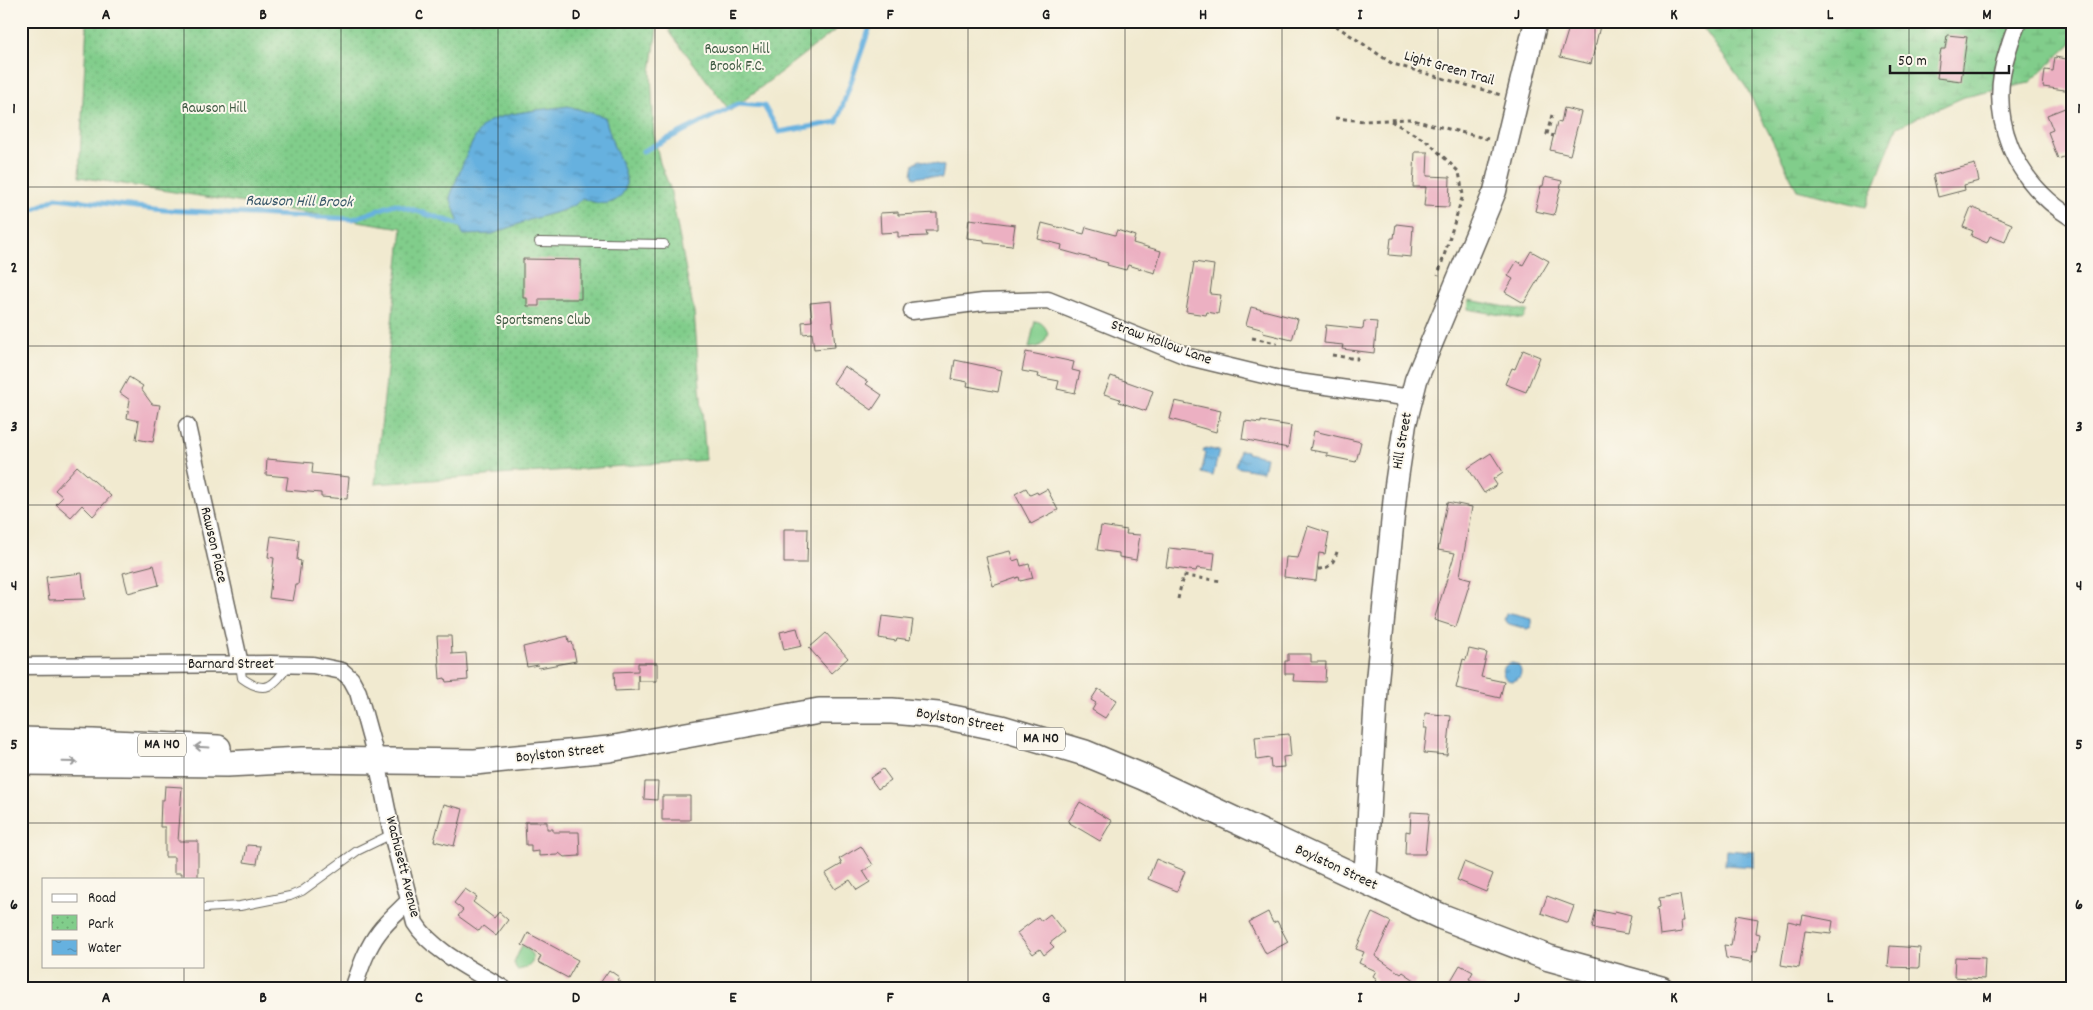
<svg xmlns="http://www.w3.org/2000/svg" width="2093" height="1010" viewBox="0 0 2093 1010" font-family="Dekko,sans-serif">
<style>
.wetland{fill:url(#wetland-marsh);stroke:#4e7454}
.park{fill:url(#park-dots);stroke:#4e7454}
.pitch{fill:#81cd8b;stroke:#4e7454}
.water{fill:url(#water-ripples);stroke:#41667e}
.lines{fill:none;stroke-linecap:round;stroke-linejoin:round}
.stream{stroke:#66b1df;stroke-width:5}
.building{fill:#ecb0c2}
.lane-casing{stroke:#67645b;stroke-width:10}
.street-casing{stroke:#67645b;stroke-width:19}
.secondary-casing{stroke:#67645b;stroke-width:25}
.primary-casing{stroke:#67645b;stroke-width:28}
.path{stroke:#67645b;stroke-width:3;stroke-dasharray:4 4;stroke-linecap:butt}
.lane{stroke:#fff;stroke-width:8}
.street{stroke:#fff;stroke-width:16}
.secondary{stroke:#fff;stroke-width:22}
.primary{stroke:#fff;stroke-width:25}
.oneway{stroke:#999}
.grid{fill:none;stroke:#1c1c1c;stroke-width:1;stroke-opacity:0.55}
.labels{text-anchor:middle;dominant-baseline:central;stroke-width:4;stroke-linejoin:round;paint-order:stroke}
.shield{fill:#fbf7ec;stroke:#5f5e5a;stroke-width:1}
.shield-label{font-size:14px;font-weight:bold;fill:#1c1c1c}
.park-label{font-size:15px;fill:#3f5a43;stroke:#fbf7ec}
.street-label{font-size:15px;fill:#1c1c1c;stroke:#fbf7ec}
.water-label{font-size:16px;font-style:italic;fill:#3a586a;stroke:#fbf7ec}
.neatline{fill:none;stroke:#1c1c1c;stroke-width:2}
.grid-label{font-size:16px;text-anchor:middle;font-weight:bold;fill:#1c1c1c}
</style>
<defs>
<pattern id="wetland-marsh" width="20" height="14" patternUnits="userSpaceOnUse" patternTransform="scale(1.25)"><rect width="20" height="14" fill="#81cd8b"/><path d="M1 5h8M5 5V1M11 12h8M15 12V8" fill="none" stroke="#6faf77"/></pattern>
<pattern id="park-dots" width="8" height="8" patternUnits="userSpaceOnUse" patternTransform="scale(1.25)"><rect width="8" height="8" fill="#81cd8b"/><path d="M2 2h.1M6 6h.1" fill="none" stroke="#6faf77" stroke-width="1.8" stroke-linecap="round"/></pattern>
<pattern id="water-ripples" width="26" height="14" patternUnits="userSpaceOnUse" patternTransform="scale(1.25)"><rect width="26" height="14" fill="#66b1df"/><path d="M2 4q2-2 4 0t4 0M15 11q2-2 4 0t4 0" fill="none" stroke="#538fb4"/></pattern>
</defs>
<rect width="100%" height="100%" fill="#fbf7ec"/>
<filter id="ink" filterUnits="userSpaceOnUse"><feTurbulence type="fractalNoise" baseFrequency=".02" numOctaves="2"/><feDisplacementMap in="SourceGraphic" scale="10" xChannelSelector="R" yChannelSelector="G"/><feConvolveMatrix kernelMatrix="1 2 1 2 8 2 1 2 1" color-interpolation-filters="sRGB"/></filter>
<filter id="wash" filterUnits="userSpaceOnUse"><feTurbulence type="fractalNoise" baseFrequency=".0096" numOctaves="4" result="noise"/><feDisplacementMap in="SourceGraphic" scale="20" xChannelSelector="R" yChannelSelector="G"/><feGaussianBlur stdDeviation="1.12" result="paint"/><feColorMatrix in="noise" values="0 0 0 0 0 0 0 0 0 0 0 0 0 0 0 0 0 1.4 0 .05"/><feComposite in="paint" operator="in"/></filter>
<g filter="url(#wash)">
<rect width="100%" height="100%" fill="#f1ead0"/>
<path class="wetland" d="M 1698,21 L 2072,21 L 2072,43 L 2029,83 L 1964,97 L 1897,127 L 1866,207 L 1797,190 L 1746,87 Z"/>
<path class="park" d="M 87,21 L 658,21 L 651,72 L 654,135 L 660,163 L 670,188 L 694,312 L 706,460 L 375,484 L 402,228 L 79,177 Z
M 676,21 L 847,21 L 730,111 L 669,31 Z
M 1469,300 L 1528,311 L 1522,319 L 1468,309 Z"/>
<path class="pitch" d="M 1035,321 C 1042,322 1045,326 1048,333 C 1045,344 1040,348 1029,348 Z
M 522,945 C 538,954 536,968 517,970 L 514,963 Z"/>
<path class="water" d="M 568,106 L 605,117 C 608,126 610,135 613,144 C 620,162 637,185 616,200 C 605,207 593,202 582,198 L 575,205 L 561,211 L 529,220 L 493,234 L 463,235 L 450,197 C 456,181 473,133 485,124 C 501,112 549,109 568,106 Z
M 920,160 L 944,166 L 942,178 L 926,176 L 914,178 L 912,174 L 914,163 Z
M 1205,448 L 1219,451 L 1213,476 L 1201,473 L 1206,453 L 1203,452 Z
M 1240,450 L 1247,451 L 1247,453 L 1266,457 L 1263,472 L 1236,467 Z
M 1511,613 L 1531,618 L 1531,627 L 1527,629 L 1509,624 L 1504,620 L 1506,614 Z
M1503 672a9 9 0 1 1 18 0a9 9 0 1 1-18 0Z
M 1726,850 L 1754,852 L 1754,867 L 1725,865 Z"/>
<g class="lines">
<path class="stream" d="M 643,151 L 738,104 L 764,106 L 779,132 L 837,122 L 872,21
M 21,216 L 56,198 L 164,210 L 353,219 L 395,204 L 464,226"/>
</g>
<g id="blocks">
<path class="building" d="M 1571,21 L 1582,21 L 1600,26 L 1591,64 L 1560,57 Z
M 1947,35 L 1967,37 L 1961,81 L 1937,78 L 1940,54 L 1941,49 L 1945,49 Z
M 2055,57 L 2072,60 L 2072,91 L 2043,87 L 2045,70 L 2053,71 Z
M 1564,108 L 1581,112 L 1570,155 L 1550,150 L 1557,122 L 1561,123 Z
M 2065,108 L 2072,128 L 2072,154 L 2058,159 L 2048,132 L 2053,130 L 2047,115 Z
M 1415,152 L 1428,152 L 1427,176 L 1450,177 L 1449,207 L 1424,206 L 1426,187 L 1413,187 Z
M 1975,164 L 1979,181 L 1964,185 L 1965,190 L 1938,197 L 1933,175 Z
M 1545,177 L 1562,181 L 1554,215 L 1535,211 L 1541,186 L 1543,186 Z
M 1971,207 L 2012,224 L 2005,242 L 1990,236 L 1987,243 L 1971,236 L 1973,231 L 1963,227 Z
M 898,212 L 898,215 L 937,213 L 937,231 L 926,231 L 927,236 L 898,237 L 898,232 L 881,233 L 880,213 Z
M 969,219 L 1015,225 L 1012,246 L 984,243 L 984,240 L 967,238 Z
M 1042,223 L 1084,234 L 1086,227 L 1115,235 L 1117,230 L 1135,236 L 1133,243 L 1161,251 L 1155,273 L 1128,265 L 1126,270 L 1107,265 L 1108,263 L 1061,250 L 1062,245 L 1038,239 Z
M 1396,224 L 1413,226 L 1411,257 L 1389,255 L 1391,238 L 1394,238 Z
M 1531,251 L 1549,261 L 1524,303 L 1505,292 L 1513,279 L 1508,276 L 1517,261 L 1523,265 Z
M 523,259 L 581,260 L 581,299 L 539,299 L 539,306 L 527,306 L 527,298 L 523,298 Z
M 1194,262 L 1214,265 L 1210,294 L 1221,295 L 1218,314 L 1207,312 L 1206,315 L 1186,312 Z
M 831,301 L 835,347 L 814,349 L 812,333 L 803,334 L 802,322 L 812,321 L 810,303 Z
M 1251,307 L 1298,319 L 1292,340 L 1263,333 L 1264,330 L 1246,325 Z
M 1364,321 L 1377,322 L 1374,353 L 1342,349 L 1343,345 L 1324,343 L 1326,325 L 1363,329 Z
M 1523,350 L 1540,357 L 1526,392 L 1505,384 L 1512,368 L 1515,369 Z
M 1026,352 L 1074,362 L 1072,370 L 1080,372 L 1075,393 L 1057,389 L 1059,381 L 1038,377 L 1039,374 L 1022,371 Z
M 955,360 L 1002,370 L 998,392 L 967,386 L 968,382 L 952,379 Z
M 844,366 L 868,382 L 866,384 L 882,395 L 872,410 L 833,383 Z
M 1111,376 L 1153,391 L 1146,411 L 1119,402 L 1120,399 L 1104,394 Z
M 129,377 L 143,386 L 141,389 L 152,404 L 160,405 L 153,442 L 136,439 L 139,421 L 127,418 L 130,400 L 120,393 Z
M 1175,401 L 1221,411 L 1216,432 L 1170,419 Z
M 1245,421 L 1261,423 L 1261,421 L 1291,426 L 1288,448 L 1242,439 Z
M 1314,431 L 1361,442 L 1356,462 L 1327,456 L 1327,453 L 1310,450 Z
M 1491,453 L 1503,472 L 1493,479 L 1497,485 L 1484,493 L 1468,468 Z
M 267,459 L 313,463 L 312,473 L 349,477 L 347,499 L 321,497 L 321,493 L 286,490 L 288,477 L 266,475 Z
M 77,466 L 111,496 L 93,516 L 82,505 L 71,517 L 56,504 L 63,497 L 55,490 Z
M 1026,488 L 1030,495 L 1037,492 L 1038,494 L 1047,489 L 1058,510 L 1031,524 L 1015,494 Z
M 1447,502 L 1472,507 L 1460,576 L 1471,579 L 1456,627 L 1434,620 L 1455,553 L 1438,550 Z
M 1101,526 L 1127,530 L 1126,534 L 1140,535 L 1136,560 L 1119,557 L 1119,553 L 1097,550 Z
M 1308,526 L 1329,533 L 1325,554 L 1319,553 L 1316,581 L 1284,577 L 1286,557 L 1298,558 Z
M 784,529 L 808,529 L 807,563 L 784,563 Z
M 271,536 L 299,540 L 297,560 L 301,561 L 298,585 L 296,585 L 293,601 L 269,598 L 274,558 L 268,557 Z
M 1169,548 L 1215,553 L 1213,570 L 1197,568 L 1196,571 L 1166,567 Z
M 1010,551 L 1013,561 L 1019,559 L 1021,566 L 1029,564 L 1033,578 L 1020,581 L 1019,577 L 993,586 L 986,557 Z
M 154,565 L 159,585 L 128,593 L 123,573 Z
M 82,573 L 85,599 L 49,600 L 46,577 Z
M 882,616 L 913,620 L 910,640 L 897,638 L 896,641 L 879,638 Z
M 797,628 L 802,646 L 784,650 L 780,632 Z
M 826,633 L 848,658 L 831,673 L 809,648 Z
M 437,636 L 451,636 L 452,654 L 466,653 L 468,680 L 446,682 L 445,678 L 440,679 Z
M 568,636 L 569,643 L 572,642 L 576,661 L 539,668 L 538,665 L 527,667 L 523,647 Z
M 1469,649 L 1487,653 L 1481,677 L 1504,682 L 1500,698 L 1456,688 L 1463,659 L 1466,660 Z
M 1288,654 L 1311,654 L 1311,662 L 1326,662 L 1325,682 L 1293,681 L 1294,674 L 1285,674 L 1285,661 L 1288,661 Z
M 638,663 L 657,663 L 657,681 L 638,681 L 638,675 L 638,690 L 615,691 L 614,672 L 638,671 Z
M 1098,689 L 1117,700 L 1105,718 L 1092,710 L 1096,703 L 1091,700 Z
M 1425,713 L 1451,716 L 1447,755 L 1424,753 L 1427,728 L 1424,728 Z
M 1289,734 L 1291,756 L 1283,757 L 1284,767 L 1271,768 L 1270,758 L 1257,760 L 1255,737 Z
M 883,769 L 891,780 L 878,789 L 870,778 Z
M 645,782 L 658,782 L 657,800 L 644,799 Z
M 165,786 L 182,787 L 178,841 L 198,841 L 198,879 L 182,879 L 182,873 L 174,873 L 174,857 L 165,857 L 165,827 L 160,827 L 161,800 L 164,800 Z
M 662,796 L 690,796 L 690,820 L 662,820 Z
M 1080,802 L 1112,821 L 1100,841 L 1068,822 Z
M 444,804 L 463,809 L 454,846 L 434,841 Z
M 1411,812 L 1429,813 L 1425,854 L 1405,854 L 1406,831 L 1410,832 Z
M 525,822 L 547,822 L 547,829 L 553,829 L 553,832 L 579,832 L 580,856 L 564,857 L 559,853 L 558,855 L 539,856 L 539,851 L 531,852 L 531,845 L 526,845 Z
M 247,845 L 260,846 L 257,864 L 244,862 Z
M 861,846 L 873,865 L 863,871 L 870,882 L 857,890 L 850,880 L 835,889 L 825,874 L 842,864 L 839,859 Z
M 1156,859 L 1185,871 L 1177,891 L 1148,879 Z
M 1464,862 L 1493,874 L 1486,892 L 1457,880 Z
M 465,889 L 477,897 L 473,902 L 494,918 L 499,912 L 508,920 L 496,936 L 483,926 L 479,931 L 458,916 L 463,910 L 454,903 Z
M 1680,895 L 1684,921 L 1681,921 L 1682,932 L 1660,935 L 1657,908 L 1660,907 L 1659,898 Z
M 1547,896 L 1574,906 L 1568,923 L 1541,913 Z
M 1596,910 L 1614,914 L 1615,911 L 1631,915 L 1627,934 L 1592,928 Z
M 1268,912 L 1273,923 L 1277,921 L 1288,942 L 1266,954 L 1249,922 Z
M 1372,913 L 1391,922 L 1375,956 L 1401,974 L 1403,972 L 1416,981 L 1411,989 L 1374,989 L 1378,983 L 1375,981 L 1377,979 L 1373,976 L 1376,971 L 1359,963 L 1364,952 L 1356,949 Z
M 1050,914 L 1064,932 L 1050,943 L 1054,947 L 1044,955 L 1040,949 L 1033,954 L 1017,933 L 1038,917 L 1041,921 Z
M 1736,915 L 1758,919 L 1756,933 L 1760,934 L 1757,951 L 1753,951 L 1752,962 L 1726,958 L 1724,945 L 1731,946 Z
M 1803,915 L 1833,921 L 1831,934 L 1805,931 L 1799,968 L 1781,965 L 1788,921 L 1801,924 Z
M 528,933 L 578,960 L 568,978 L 538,962 L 541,956 L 522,945 Z
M 1890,946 L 1920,948 L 1919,968 L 1888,967 Z
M 1955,957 L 1985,958 L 1984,979 L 1954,977 Z
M 1460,965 L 1473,972 L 1469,979 L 1487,989 L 1446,989 Z
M 609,970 L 619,977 L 617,980 L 630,989 L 596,989 Z"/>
</g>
</g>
<g filter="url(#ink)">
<use href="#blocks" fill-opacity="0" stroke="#67645b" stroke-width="1"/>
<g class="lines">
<g class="lane-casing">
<path id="lane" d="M 539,242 L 664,244
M 240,664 L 242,678 C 266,696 274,685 289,665
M 204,908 L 240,906 L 290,896 L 302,891 L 357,851 L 392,834"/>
</g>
<g class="street-casing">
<path id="street" d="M 2019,21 C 2014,30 2011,40 2008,50 C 1986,116 2013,181 2072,218
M 912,311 L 983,302 L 1048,300 L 1189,357 L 1284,380 L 1411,398
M 187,426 L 240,664
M 21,666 L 271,664 L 313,665 L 342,671 L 351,679 L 358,692 L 377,761 L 392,834 L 415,923 C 433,952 475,971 504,989
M 353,989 C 360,969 366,949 379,932 C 387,921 399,911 409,901"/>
</g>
<g class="secondary-casing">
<path id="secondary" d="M 1365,881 L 1377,681 L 1396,485 L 1405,424 L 1416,380 L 1495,191 L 1536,21"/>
</g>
<g class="primary-casing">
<path id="primary" d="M 21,740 L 93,742 L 218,748
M 21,762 L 227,764 L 302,760 L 475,762 L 609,749 L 819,711 L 892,711 L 938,715 L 1001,728 L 1085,753 L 1143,777 L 1440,916 L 1549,958 L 1661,989"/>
</g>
<path class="path" d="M 1329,21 L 1393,64 L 1501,95
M 1552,115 L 1547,134 L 1554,136
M 1335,118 L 1364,121 L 1409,119 L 1488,139
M 1391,121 L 1428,142 L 1459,172 L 1463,195 L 1438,275
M 1252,338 L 1277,343
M 1332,355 L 1357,359 L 1358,351
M 1318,569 C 1331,569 1335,560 1338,548
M 1178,599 L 1183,576 L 1222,581"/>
<use href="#lane" class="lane"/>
<use href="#street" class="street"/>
<use href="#secondary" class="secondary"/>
<use href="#primary" class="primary"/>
</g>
<defs><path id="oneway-shaft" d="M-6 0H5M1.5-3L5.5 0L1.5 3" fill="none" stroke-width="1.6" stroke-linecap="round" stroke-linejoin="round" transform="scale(1.25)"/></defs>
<g class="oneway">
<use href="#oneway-shaft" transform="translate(202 747) rotate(-177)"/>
<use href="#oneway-shaft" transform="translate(70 762) rotate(1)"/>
</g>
</g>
<path class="grid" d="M 184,21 L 184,879M 341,21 L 341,989M 498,21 L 498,989M 655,21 L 655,989M 811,21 L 811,989M 968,21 L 968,989M 1125,21 L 1125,989M 1282,21 L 1282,989M 1438,21 L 1438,989M 1595,21 L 1595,989M 1752,21 L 1752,989M 1909,21 L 1909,989M 21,187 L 2072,187M 21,346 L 2072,346M 21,505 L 2072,505M 21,664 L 2072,664M 21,823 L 2072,823M 184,966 L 184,989"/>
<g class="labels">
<g class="shield">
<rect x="1017" y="727.5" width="48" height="23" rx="4"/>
<rect x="138" y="733.5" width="48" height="23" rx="4"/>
</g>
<g class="shield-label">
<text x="1041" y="739">MA 140</text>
<text x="162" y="745">MA 140</text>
</g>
<g class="park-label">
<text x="737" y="50">Rawson Hill<tspan x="737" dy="17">Brook F.C.</tspan></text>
<text x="214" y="109">Rawson Hill</text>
<text x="543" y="321">Sportsmens Club</text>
</g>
<g class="street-label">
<text transform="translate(1449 69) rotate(16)">Light Green Trail</text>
<text transform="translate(1161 343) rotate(20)">Straw Hollow Lane</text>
<text transform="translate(1403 441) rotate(-80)">Hill Street</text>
<text transform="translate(213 545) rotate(77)">Rawson Place</text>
<text x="231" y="665">Barnard Street</text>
<text transform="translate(960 721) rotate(10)">Boylston Street</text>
<text transform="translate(560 754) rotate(-6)">Boylston Street</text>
<text transform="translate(402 867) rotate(76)">Wachusett Avenue</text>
<text transform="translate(1336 868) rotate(25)">Boylston Street</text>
</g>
<g class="water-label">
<text transform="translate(299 202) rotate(1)">Rawson Hill Brook</text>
</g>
</g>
<rect width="2093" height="1010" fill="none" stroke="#fbf7ec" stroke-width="55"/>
<rect x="42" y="878" width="162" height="90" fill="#fbf7ec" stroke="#a29f99"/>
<rect x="52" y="894" width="25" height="8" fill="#ffffff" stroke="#a29f99"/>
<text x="88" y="902" font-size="15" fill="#1c1c1c">Road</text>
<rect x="52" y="915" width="25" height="15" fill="url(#park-dots)" stroke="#a29f99"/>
<text x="88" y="928" font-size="15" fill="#1c1c1c">Park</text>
<rect x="52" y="940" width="25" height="15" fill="url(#water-ripples)" stroke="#a29f99"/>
<text x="88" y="952" font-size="15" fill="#1c1c1c">Water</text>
<path d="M1890 65v8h119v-8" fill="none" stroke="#1c1c1c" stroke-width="2.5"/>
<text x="1898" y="65" font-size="15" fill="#1c1c1c" stroke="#fbf7ec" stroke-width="4" paint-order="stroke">50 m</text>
<rect x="28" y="28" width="2038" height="954" class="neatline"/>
<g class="grid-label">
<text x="106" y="19">A</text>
<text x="263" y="19">B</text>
<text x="419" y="19">C</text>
<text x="576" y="19">D</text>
<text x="733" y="19">E</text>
<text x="890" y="19">F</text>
<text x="1046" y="19">G</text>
<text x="1203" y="19">H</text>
<text x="1360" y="19">I</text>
<text x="1517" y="19">J</text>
<text x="1674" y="19">K</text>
<text x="1830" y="19">L</text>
<text x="1987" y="19">M</text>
<text x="14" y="113">1</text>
<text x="2079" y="113">1</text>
<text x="14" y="272">2</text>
<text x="2079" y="272">2</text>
<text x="14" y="431">3</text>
<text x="2079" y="431">3</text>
<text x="14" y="590">4</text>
<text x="2079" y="590">4</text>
<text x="14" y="749">5</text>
<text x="2079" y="749">5</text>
<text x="14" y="909">6</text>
<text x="2079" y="909">6</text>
<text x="106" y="1002">A</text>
<text x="263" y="1002">B</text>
<text x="419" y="1002">C</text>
<text x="576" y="1002">D</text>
<text x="733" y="1002">E</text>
<text x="890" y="1002">F</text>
<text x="1046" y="1002">G</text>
<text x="1203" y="1002">H</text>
<text x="1360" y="1002">I</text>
<text x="1517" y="1002">J</text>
<text x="1674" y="1002">K</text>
<text x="1830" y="1002">L</text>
<text x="1987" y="1002">M</text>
</g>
</svg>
